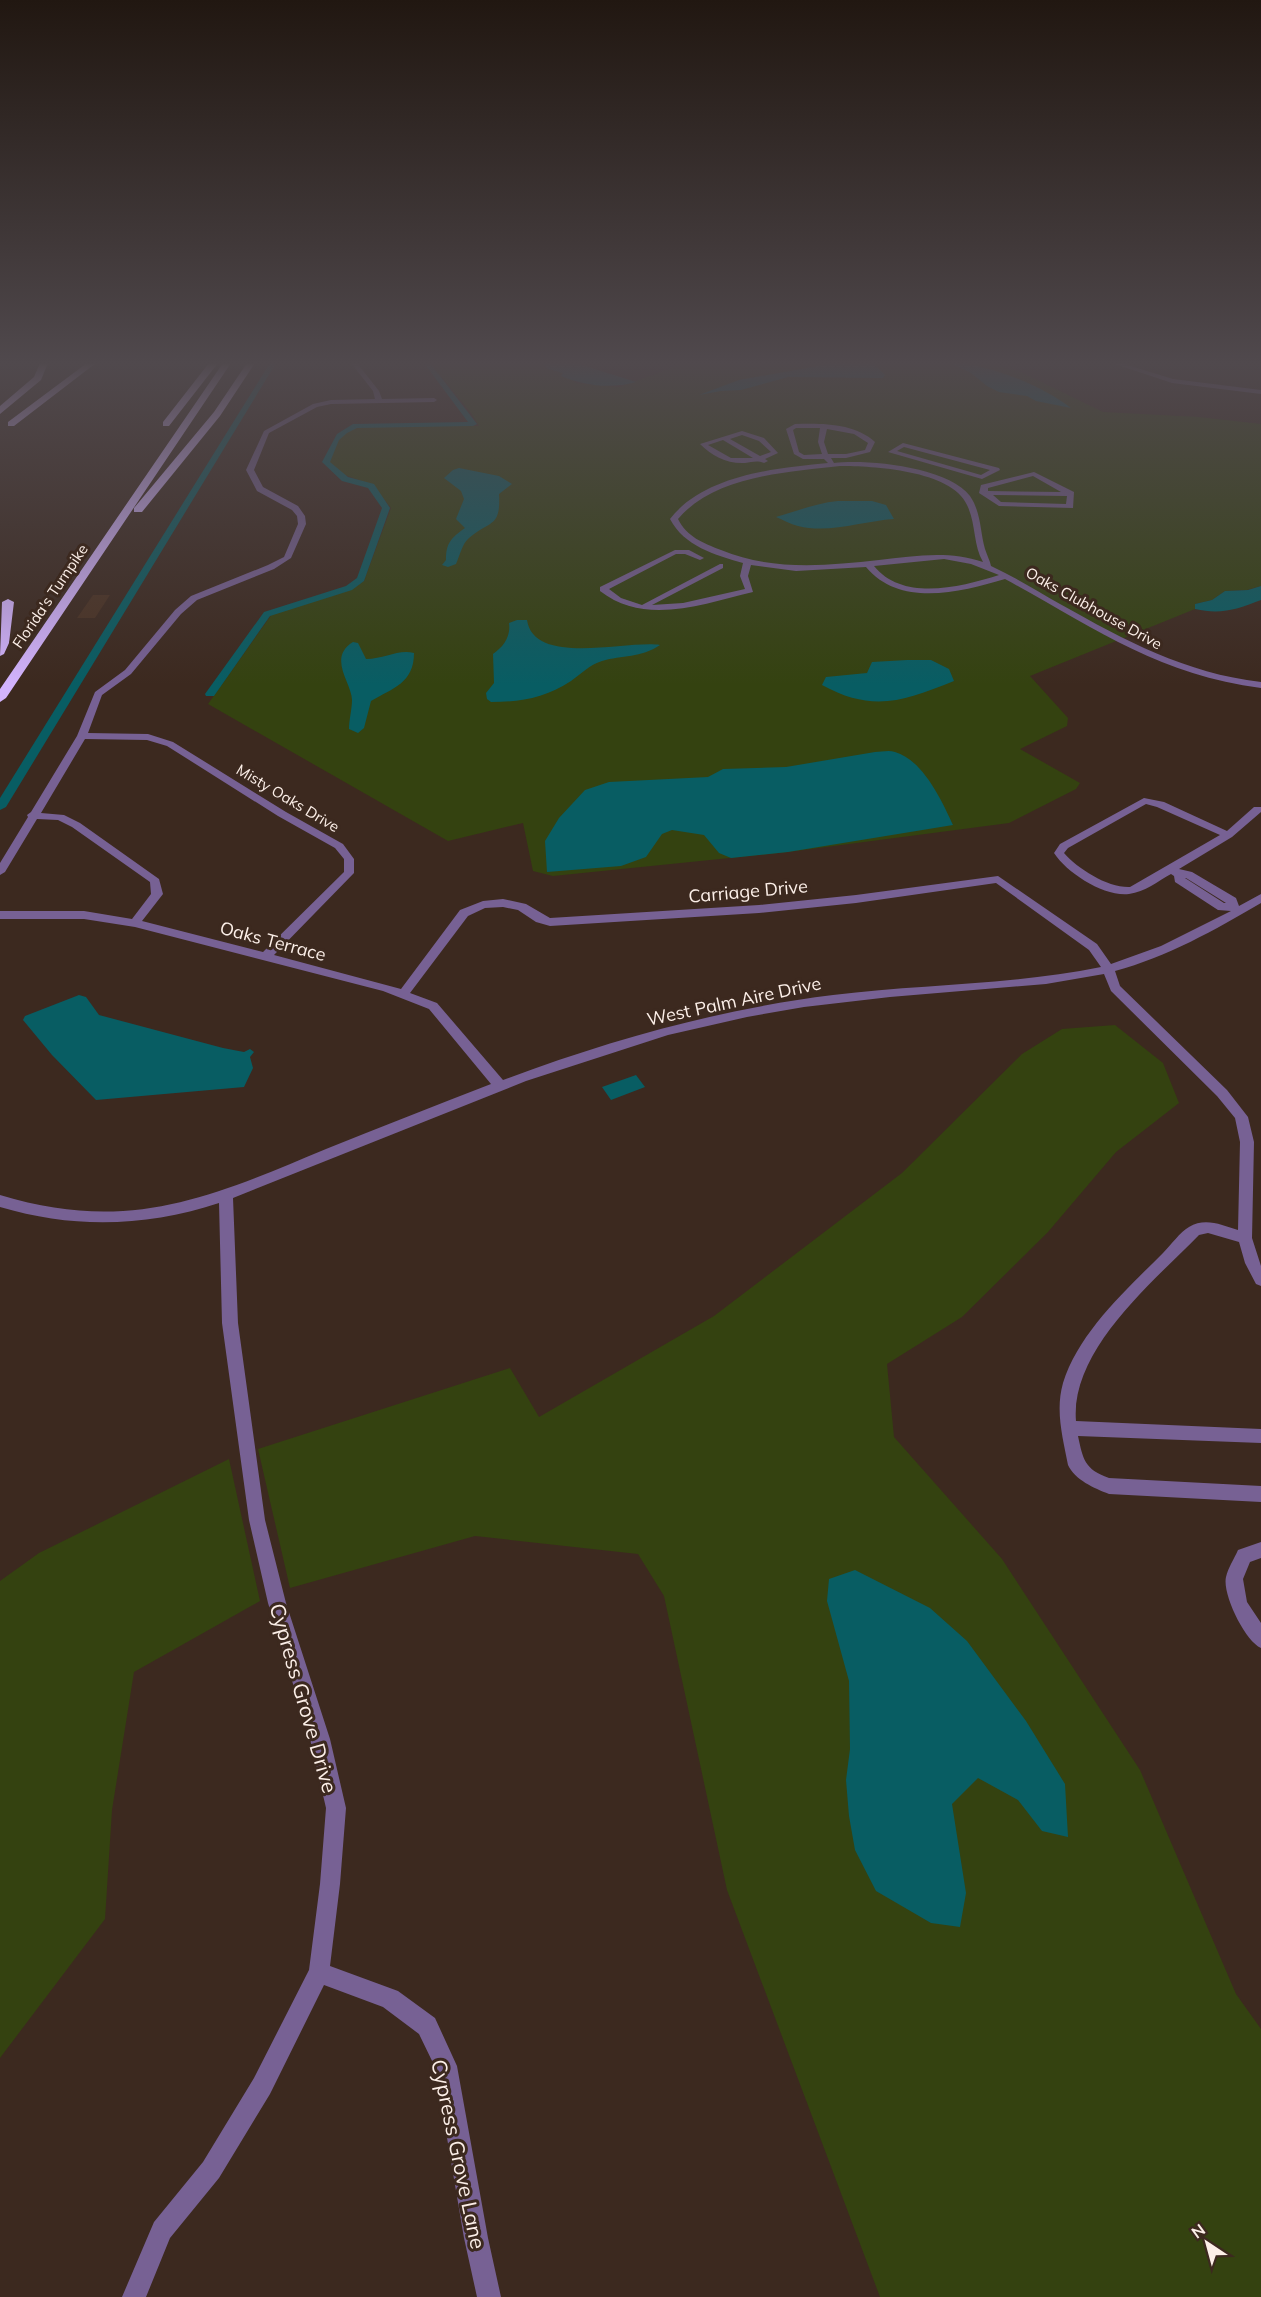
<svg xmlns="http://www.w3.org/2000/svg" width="1261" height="2297" viewBox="0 0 1261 2297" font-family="Mulish,sans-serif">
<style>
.built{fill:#4a3223}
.green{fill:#344210}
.water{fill:#085d63}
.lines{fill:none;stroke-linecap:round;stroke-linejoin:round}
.canal{fill:#085d63;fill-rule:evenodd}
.street{fill:#776194;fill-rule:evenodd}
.highway{fill:#d2b3fd;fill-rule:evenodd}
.labels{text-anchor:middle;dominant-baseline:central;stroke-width:6;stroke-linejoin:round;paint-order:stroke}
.far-street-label{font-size:15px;fill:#fcefe8;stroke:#3c291f}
.street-label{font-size:18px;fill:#fcefe8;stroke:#3c291f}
.near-street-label{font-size:21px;fill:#fcefe8;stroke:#3c291f}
</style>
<rect width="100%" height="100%" fill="#3c291f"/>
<path class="built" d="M 93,595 L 110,595 L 95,618 L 77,618 Z"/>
<path class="green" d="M 430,363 L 543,363 L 545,367 L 564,373 L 576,383 L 619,387 L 686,363 L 987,363 L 1021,372 L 1103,412 L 1199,417 L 1261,424 L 1261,586 L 1247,590 L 1225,591 L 1212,600 L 1195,604 L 1195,609 L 1030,676 L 1068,718 L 1067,726 L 1020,749 L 1080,783 L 1076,789 L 1009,823 L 788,852 L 553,876 L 533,871 L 523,823 L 448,841 L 208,704 L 272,614 L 344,592 L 364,581 L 391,508 L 373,485 L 345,475 L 329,462 C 333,452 335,438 343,433 C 360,421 453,426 479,426 L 471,413 Z
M 1115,1025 L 1163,1063 L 1179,1103 L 1116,1152 L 1048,1232 L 962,1317 L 887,1364 L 894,1437 L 1002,1559 L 1140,1770 L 1236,1994 L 1261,2029 L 1261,2297 L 880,2297 L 727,1890 L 664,1596 L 638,1554 L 475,1536 L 290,1588 L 258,1449 L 510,1368 L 539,1417 L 714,1316 L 902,1173 L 1022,1054 L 1062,1029 Z
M 229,1459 L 260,1601 L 134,1672 L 112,1810 L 105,1919 L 0,2058 L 0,1581 L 39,1553 Z"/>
<path class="water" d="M 543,363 L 576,363 L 636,382 C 611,389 585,386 561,376 L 563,373 L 548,369 Z
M 835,363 L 873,363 L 885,375 L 883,378 L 788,377 L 741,390 L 721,391 L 699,395 L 739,380 Z
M 951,363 C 987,363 1043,386 1071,408 L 1036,401 L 1027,396 L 999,392 L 987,386 L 971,373 Z
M 459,468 L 499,476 L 512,484 L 499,494 C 501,528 490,520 469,538 C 462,544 460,555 456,564 L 448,567 L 442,565 L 446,560 C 446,543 451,538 465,528 L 456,519 L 464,499 L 461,491 L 444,478 L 453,470 Z
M 838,501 L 872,501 L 886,505 L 894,519 C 863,521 829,534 798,526 C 790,524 784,520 776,517 C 797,511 817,503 838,501 Z
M 1261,586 L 1261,600 C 1238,609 1221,615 1195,609 L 1195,604 L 1212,600 L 1225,591 L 1248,590 Z
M 517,620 L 527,620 C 534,667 627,640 660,645 C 641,658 622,655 602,661 C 589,665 581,674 571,681 C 545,698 521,702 491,702 L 487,699 L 486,693 L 494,683 L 493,654 C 503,647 511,637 509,623 Z
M 353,642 L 358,643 L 366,659 C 385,659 398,649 414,653 C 414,683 393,688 371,701 L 364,728 L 358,733 L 349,729 C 349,720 352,709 352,700 C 352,683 327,658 353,642 Z
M 907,660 L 931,660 L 949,669 L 954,681 C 904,701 873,713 822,685 L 826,677 L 867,673 L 872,662 Z
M 875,752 C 881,752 889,750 895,752 C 923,760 942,801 953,825 L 788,852 L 731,858 L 719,853 L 704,835 L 672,830 L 662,834 L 646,857 L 621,866 L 547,872 L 545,841 L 559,818 L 585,790 L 609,782 L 708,777 L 723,769 L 786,767 Z
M 79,995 L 86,997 L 99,1015 L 223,1048 L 244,1052 L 250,1049 L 254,1052 L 250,1057 L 253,1068 L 244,1087 L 96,1100 L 52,1055 L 23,1020 L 25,1016 Z
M 636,1075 L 645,1087 L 611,1100 L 602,1087 Z
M 855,1570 L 930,1608 L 967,1641 L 1026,1721 L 1065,1784 L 1068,1837 L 1042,1831 L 1018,1800 L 978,1778 L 952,1804 L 966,1893 L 960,1927 L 931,1923 L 876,1891 L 855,1850 L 849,1816 L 846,1780 L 850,1749 L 849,1681 L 827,1601 L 829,1579 Z"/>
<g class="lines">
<path class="canal" d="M 270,363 L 276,363 L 6,807 L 0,810 L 0,798 Z
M 424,363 L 430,363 L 477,424 L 473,426 L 357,428 L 347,433 L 339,440 L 330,462 L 348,477 L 374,484 L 390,508 L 364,581 L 352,590 L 270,616 L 214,696 L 206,696 L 205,694 L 264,612 L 346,586 L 357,578 L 382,508 L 368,488 L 342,481 L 322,462 L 337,434 L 353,424 L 468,422 Z"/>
<path class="street" d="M 351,363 L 357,363 L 379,391 L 382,399 L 434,398 L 437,400 L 434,402 L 331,404 L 317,407 L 269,433 L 254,470 L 263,487 L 298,506 L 305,516 L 306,524 L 291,558 L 274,569 L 197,600 L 181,614 L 131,674 L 102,695 L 88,733 L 148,734 L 173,742 L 286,812 L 343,844 L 354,859 L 354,873 L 274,955 L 401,989 L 460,910 L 483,901 L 503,899 L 526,904 L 550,918 L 759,905 L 856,895 L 998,876 L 1097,944 L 1111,964 L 1161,946 L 1231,911 L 1218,910 L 1175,882 L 1174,876 L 1171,874 C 1158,881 1145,892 1129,894 C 1104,897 1067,873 1054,853 L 1060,844 L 1144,798 L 1164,802 L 1227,831 L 1254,807 L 1261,807 L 1261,812 L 1232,837 L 1179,869 L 1192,872 L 1236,898 L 1239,906 L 1261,894 L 1261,903 C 1215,930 1167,957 1115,971 L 1120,986 L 1227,1090 L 1248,1117 L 1254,1142 L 1252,1238 L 1261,1266 L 1261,1286 L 1256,1284 L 1245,1263 L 1239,1242 L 1208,1233 L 1199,1235 C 1153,1282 1070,1350 1076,1421 L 1261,1429 L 1261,1443 L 1078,1436 C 1083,1459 1084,1469 1109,1478 L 1261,1486 L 1261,1502 L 1109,1494 C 1094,1488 1075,1480 1068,1465 C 1063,1438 1055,1411 1063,1383 C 1079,1332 1126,1290 1163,1253 C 1171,1245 1180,1232 1189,1227 C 1205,1217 1222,1225 1238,1230 L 1240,1142 L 1235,1118 L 1217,1096 L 1111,991 L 1104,974 L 1046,984 L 890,997 L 804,1007 L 747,1017 L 668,1035 L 526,1081 L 233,1198 L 238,1323 L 265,1520 L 286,1603 L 330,1739 L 346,1808 L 340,1884 L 330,1966 L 398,1991 L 435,2018 L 457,2066 L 488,2238 L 501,2297 L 477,2297 L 464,2238 L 435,2067 L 419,2034 L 383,2007 L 324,1985 L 270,2094 L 219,2178 L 170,2238 L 146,2297 L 122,2297 L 154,2222 L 203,2162 L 254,2078 L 309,1970 L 320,1884 L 326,1808 L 310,1739 L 268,1603 L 249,1520 L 222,1323 L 219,1203 C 146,1227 74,1229 0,1207 L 0,1195 C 128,1234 209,1198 326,1149 C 381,1127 436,1105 491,1084 L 429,1009 L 383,991 L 135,927 L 84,919 L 0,919 L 0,911 L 84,911 L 132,919 L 151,894 L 150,882 L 72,827 L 58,820 L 37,819 L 5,872 L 0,875 L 0,863 L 28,817 L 27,815 L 31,812 L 77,736 L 95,692 L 125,670 L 175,610 L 191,596 L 268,565 L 284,557 L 298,524 L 297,516 L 292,510 L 257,491 L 246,470 L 264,431 L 313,404 L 331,400 L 375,399 L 373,391 ZM 85,739 L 147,740 L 167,746 L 278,816 L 335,848 L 344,859 L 344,872 L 263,952 L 142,921 L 163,894 L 159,879 L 80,823 L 64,815 L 41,813 ZM 1146,804 L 1157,807 L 1220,835 L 1130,887 C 1108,888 1078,869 1064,853 L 1068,848 ZM 1185,878 L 1186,878 L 1226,903 L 1224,903 ZM 996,883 L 1089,950 L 1101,967 C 1013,985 922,984 833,995 C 720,1009 610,1040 503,1080 L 437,1003 L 410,993 L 468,916 L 485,908 L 503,907 L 518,910 L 536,922 L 550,926 L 759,913 L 856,903 Z
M 1112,363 L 1121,363 L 1173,379 L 1261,390 L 1261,394 L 1172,383 Z
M 795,424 C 821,423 855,423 875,442 L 870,452 L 846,458 L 831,458 L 834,463 C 868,459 948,467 970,496 C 981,512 980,531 985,549 C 987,555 990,561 991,566 C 1015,577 1037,591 1060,604 C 1126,641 1185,673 1261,682 L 1261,688 C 1158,675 1093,627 1005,579 C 961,592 900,608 866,567 L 796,571 L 751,565 L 748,576 L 753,592 C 703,604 645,626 600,591 L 600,587 L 675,550 L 689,550 L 704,558 L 700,560 L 685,554 L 676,554 L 609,589 L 621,598 L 642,605 L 720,564 L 723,564 L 723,568 L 652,605 L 683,603 L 745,589 L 740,576 L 743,563 C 715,555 684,546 670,519 C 704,475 776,468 828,463 L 824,459 L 803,459 L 794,454 L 786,429 ZM 796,428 L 820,428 L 818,442 L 822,454 L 804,455 L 799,452 L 793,430 ZM 827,429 L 854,434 L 868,443 L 865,450 L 846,454 L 828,454 L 824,442 ZM 840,466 C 872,466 952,470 967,505 C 976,523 973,545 983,562 C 948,550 914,556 879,560 C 825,566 772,571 721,550 C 703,543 687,537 678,519 C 714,476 787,472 840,466 ZM 944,559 L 971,564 L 999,575 C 961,587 903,602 874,566 Z
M 742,431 L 764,438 L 778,453 L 765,459 L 768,461 L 764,463 C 757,460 752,462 745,463 C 727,464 712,456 700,444 ZM 742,435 L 759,441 L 771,452 L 760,456 L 730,439 ZM 723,440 L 753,458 L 731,458 L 708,445 Z
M 903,443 L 999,468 L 1000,470 L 982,479 L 888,452 ZM 904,447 L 990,470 L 981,475 L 897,451 Z
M 1034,472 L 1074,492 L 1073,508 L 999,506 L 979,493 L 981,485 ZM 1033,476 L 1061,492 L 988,491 L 988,488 ZM 993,495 L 1067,496 L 1066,504 L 1001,502 Z
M 1261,1542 L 1261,1558 L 1250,1562 L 1243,1579 L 1247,1602 L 1261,1623 L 1261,1648 C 1245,1641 1222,1594 1226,1577 C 1228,1568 1234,1559 1238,1550 Z"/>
<path class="highway" d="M 40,363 L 48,363 L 41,380 L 0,414 L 0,406 L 34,377 Z
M 87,363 L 96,363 L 14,426 L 8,426 L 8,422 Z
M 209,363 L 218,363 L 169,426 L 163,426 L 163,422 Z
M 223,363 L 231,363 L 6,698 L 0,702 L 0,689 Z
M 247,363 L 255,363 L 220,416 L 142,512 L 134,512 L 134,508 L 214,412 Z
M 8,599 L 14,602 L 9,643 L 4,654 L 0,656 L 2,602 Z"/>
</g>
<linearGradient id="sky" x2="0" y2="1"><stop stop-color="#211711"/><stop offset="0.53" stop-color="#50494d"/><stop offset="1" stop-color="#50494d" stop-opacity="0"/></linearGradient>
<rect width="1261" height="685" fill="url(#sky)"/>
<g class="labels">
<g class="far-street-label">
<text transform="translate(50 596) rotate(-56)">Florida's Turnpike</text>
<text transform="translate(1094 608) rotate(29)">Oaks Clubhouse Drive</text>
<text transform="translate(288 798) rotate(31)">Misty Oaks Drive</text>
</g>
<g class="street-label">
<text transform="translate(748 891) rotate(-5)">Carriage Drive</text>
<text transform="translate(273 941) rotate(15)">Oaks Terrace</text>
<text transform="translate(734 1001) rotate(-12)">West Palm Aire Drive</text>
</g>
<g class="near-street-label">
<text transform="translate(304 1698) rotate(74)">Cypress Grove Drive</text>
<text transform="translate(459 2154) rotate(78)">Cypress Grove Lane</text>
</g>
</g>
<g transform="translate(1207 2243) rotate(324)" stroke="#3c291f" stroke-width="4.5" paint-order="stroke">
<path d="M0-4.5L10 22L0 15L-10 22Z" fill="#fcefe8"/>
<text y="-9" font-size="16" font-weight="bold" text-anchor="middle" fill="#fcefe8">N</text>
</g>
</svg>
